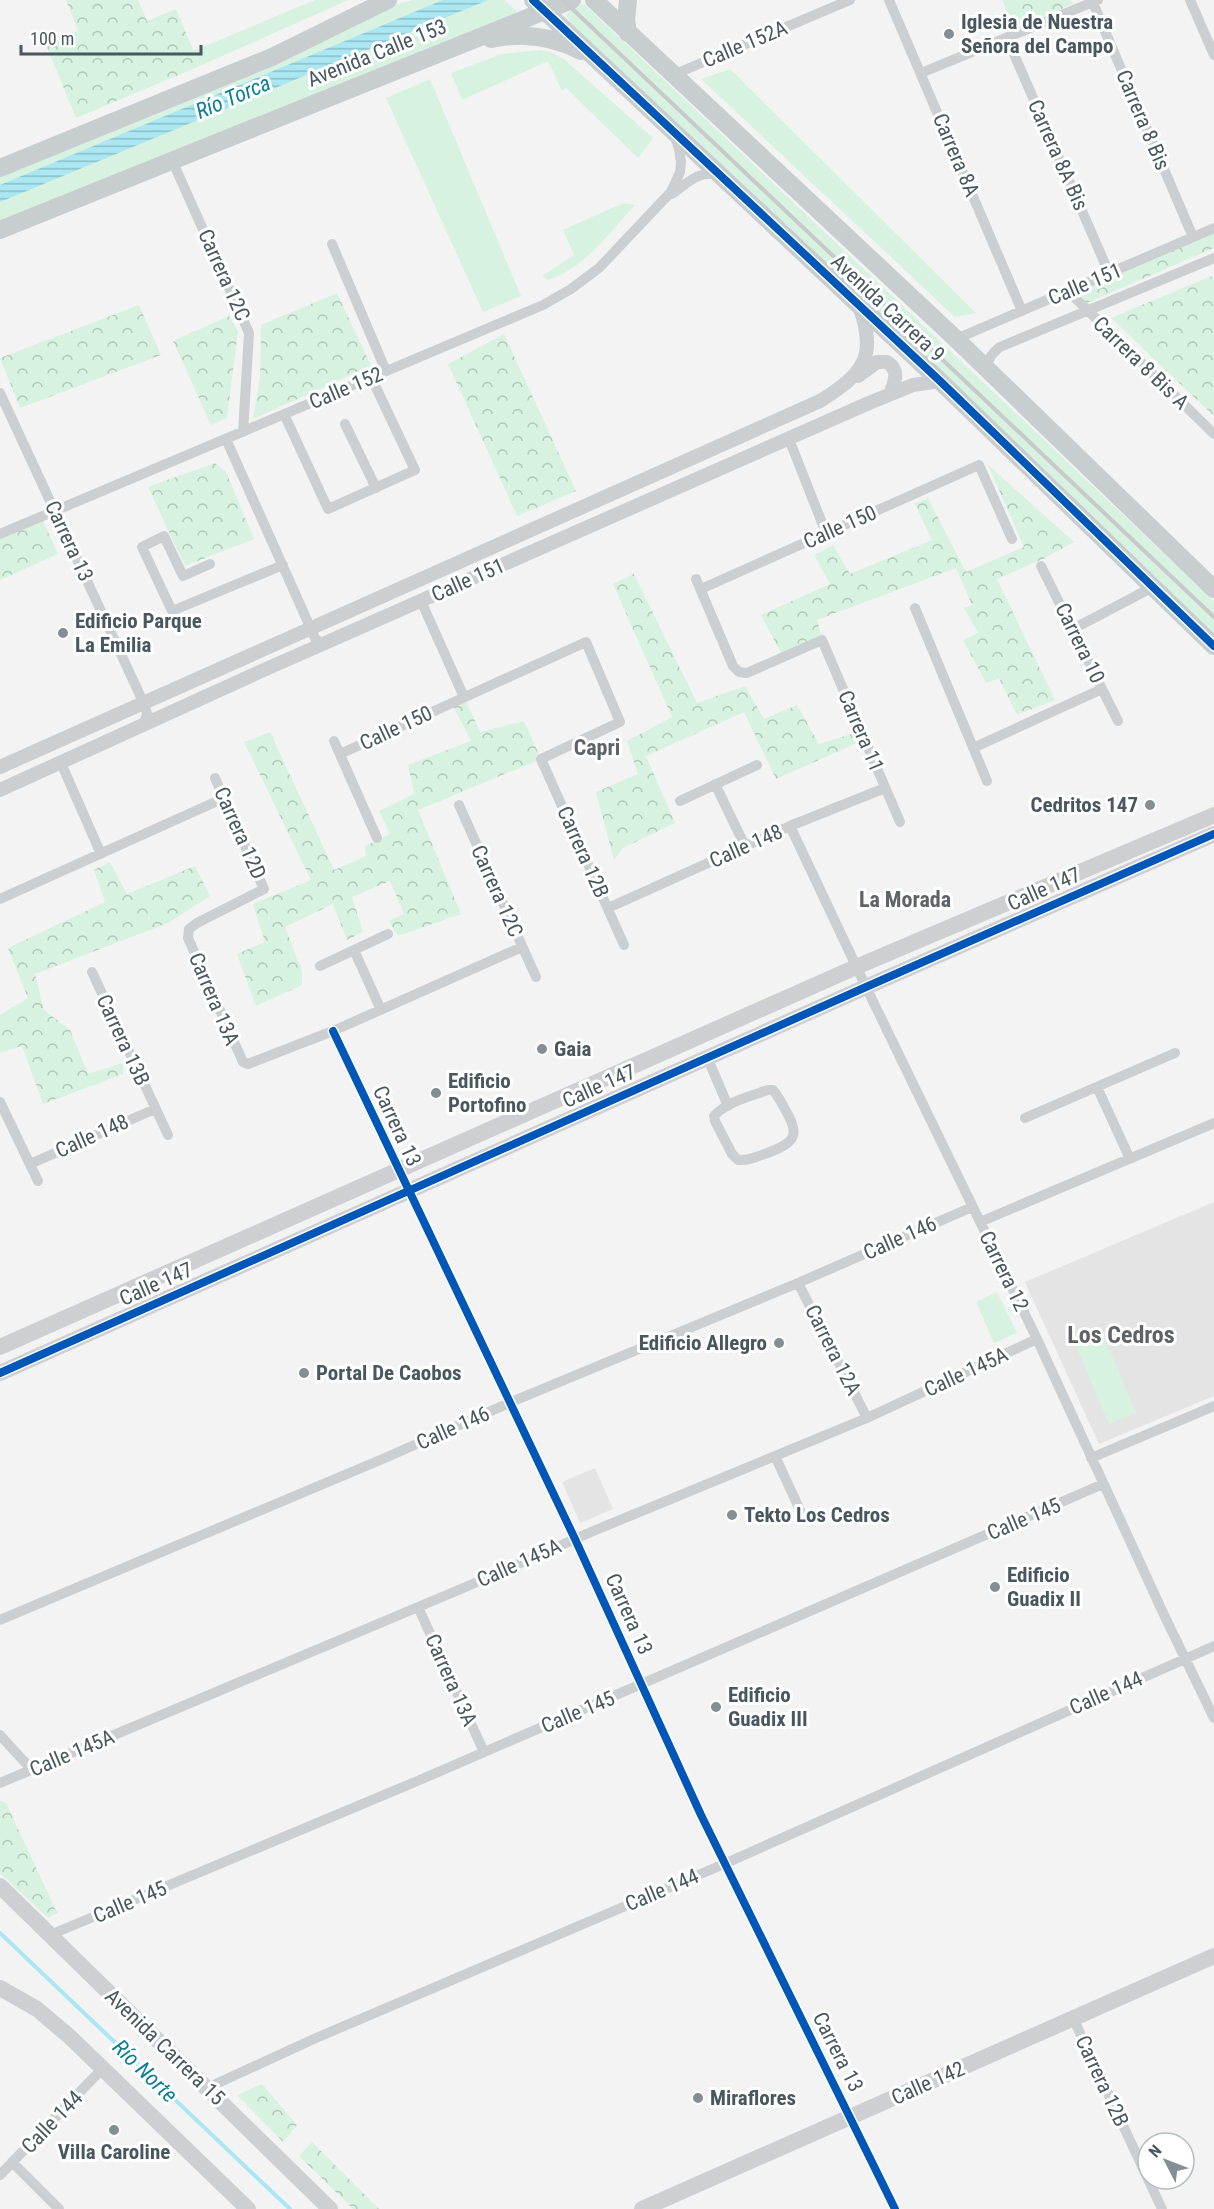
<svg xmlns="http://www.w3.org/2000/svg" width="1214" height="2209" viewBox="0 0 1214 2209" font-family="'Roboto Condensed',sans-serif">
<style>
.education{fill:#e4e4e5}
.grass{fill:#d7f2e0}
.park{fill:url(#park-crowns)}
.water{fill:url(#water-rules)}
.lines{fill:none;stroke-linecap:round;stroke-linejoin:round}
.stream{stroke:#aae7f2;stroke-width:4}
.minor{stroke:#cccfd1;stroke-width:10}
.tertiary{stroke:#cccfd1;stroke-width:14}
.secondary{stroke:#cdcfd2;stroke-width:16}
.primary{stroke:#c8cdcf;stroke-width:18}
.rail{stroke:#c8c9cb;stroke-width:4}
.cycleway-casing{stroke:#fff;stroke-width:11}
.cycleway{stroke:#0057b8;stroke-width:8}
.poi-dot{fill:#848e93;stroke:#fff;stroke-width:2}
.labels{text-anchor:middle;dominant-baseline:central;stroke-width:6;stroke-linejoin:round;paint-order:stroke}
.poi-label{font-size:21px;font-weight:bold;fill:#485760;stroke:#fff;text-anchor:start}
.street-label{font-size:21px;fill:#485760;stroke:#fff}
.water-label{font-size:22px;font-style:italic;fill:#088195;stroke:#fff}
.neighbourhood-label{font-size:22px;font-weight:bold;fill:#5e6367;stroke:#fff}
.quarter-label{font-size:24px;font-weight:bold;fill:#5e6367;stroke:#fff}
</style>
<defs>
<pattern id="park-crowns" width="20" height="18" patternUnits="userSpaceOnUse" patternTransform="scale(1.5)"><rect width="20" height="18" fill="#d7f2e0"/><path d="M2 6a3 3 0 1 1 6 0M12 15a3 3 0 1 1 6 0" fill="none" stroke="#b0c7b9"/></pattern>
<pattern id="water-rules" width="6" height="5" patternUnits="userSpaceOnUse" patternTransform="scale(1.5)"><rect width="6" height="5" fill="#aae7f2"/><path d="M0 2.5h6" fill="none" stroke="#8cbec7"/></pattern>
</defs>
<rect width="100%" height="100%" fill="#f3f3f3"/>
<path class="education" d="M 1214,1202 L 1214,1396 L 1099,1444 L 1025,1282 Z
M 595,1468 L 613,1509 L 580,1523 L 562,1482 Z"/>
<path class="grass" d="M 315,0 L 348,0 L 200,66 L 193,51 Z
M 412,0 L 504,0 L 518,12 L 0,223 L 0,177 L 395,5 Z
M 584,4 L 1214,601 L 1214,635 L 573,27 L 566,15 L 573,8 Z
M 540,50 L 553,53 L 565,60 L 653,138 L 638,158 L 566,88 L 562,91 L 548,61 L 462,100 L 451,73 L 501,54 Z
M 730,69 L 976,313 L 955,317 L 701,79 Z
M 430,79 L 521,296 L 483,312 L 386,98 Z
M 623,203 L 635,205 C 610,232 584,269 548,280 L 542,276 L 574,255 L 563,230 Z
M 997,1292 L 1017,1333 L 994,1343 L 976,1302 Z
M 1100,1327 L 1136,1413 L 1109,1424 L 1073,1339 Z"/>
<path class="park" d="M 66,0 L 138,0 L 147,21 L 176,9 L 200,66 L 76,118 L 46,45 L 78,31 Z
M 1002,0 L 1071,0 L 1073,4 L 1014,29 Z
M 1214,233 L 1214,248 L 1087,303 L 1078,292 Z
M 1211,276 L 1214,281 L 1214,416 L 1111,318 Z
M 337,293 L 371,366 L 253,419 L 260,378 L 261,325 Z
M 139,305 L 161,355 L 20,408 L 0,358 Z
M 229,316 L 238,331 L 227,418 L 211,425 L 173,341 Z
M 504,334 L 576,491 L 517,516 L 448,364 Z
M 215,463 L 226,472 L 254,539 L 185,566 L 148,487 Z
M 988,465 L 1074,542 L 1045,558 L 997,579 L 1055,700 L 1017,715 L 999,678 L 986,683 L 963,640 L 978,633 L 964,608 L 972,605 L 956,568 L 817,620 L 821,635 L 781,653 L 761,615 L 830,584 L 814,555 L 833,545 L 850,574 L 932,540 L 915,504 L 928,498 L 966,572 L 1024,547 Z
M 43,521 L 58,554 L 0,580 L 0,539 Z
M 634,574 L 697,703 L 745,686 L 764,719 L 797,705 L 819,744 L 855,733 L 857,743 L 776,779 L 744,712 L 646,756 L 675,823 L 623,848 L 614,860 L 596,792 L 638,774 L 627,741 L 672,717 L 613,584 Z
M 464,697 L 480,732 L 524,721 L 541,759 L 418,810 L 461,914 L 398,936 L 389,921 L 404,914 L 390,881 L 352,897 L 363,932 L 347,940 L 333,904 L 285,927 L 302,971 L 302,985 L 256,1006 L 237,954 L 265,942 L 253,904 L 311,880 L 244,742 L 270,732 L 334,870 L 366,856 L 365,846 L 390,834 L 379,811 L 414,794 L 408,765 L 471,741 L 451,702 Z
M 110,862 L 127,894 L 195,866 L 210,896 L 168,923 L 35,974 L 44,1010 L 70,1030 L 88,1074 L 123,1063 L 123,1074 L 43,1104 L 22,1046 L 0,1053 L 0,1015 L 28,998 L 8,948 L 105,902 L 94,870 Z
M 0,1801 L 6,1803 L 57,1913 L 48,1918 L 0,1873 Z
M 262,2084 L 297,2125 L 283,2142 L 237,2095 Z
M 312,2142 L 379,2209 L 353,2209 L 299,2156 Z"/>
<path class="water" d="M 443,0 L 488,0 L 0,202 L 0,185 Z"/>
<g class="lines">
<path class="stream" d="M 0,1933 L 290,2209"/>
<path class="minor" d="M 889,0 L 1022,311
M 1190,0 L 1214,55
M 1093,3 L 1193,237
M 1007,38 L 1109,273
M 921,73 L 1098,0
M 673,75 L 850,0
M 172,160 L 249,333 L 243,432
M 672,194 C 686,184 700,169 718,175
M 332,244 L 386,371
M 1068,291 L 1214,434
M 956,339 L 1214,228
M 987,369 C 988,359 991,354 1000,347 L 1214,258
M 0,393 L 145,706 L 147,714 L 144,724
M 284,414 L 328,509 L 415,470 L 371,377
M 345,424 L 376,488
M 226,439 L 315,638 L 322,645
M 789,439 L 826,533
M 0,534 L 543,305 L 571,289 L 599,268 L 671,192 L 680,172 L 681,162 L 679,149 L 675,137
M 210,564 L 183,576 L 164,536 L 142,547 L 172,611 L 283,565
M 1041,566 L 1118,721
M 696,579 L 733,666 L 739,672 L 747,673 L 822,640 L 900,822
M 701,589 L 979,465 L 1012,539
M 421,601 L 464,697
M 915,608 L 987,781
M 1073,629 L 1153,587
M 334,741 L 377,838
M 973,748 L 1102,689
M 340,754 L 586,642 L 620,722 L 541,759 L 624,945
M 61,763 L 101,854
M 215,778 L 264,889 L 197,923 L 189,929 L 188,938 L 243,1062 L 248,1064 L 333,1031 L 522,947
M 715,784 L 745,846
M 680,801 L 757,765
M 459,805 L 536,977
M 790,826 L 866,987 L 1037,1339 L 1165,1617 L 1214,1718
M 0,899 L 224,798
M 608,908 L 790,826 L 885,788
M 354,950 L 381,1010
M 320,966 L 388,934
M 92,972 L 168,1135
M 333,1031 L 575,1539 L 701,1815 L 895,2209
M 707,1057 L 728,1106
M 1097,1087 L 1130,1159
M 768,1090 L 773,1090 C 779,1097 782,1104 786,1111 C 800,1135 795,1142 770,1152 C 759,1156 749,1161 738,1160 L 732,1154 L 715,1121 L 714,1116 C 726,1102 751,1096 768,1090 Z
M 0,1102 L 38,1181
M 1025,1118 L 1175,1053
M 30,1164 L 155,1109
M 980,1222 L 1214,1123
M 798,1283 L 867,1418
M 775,1456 L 800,1510
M 1091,1458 L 1214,1406
M 418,1607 L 484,1752
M 0,1620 L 385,1458 L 509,1403 L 798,1283 L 972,1207
M 0,1735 L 32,1770
M 0,1783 L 468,1586 L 591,1532 L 867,1418 L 1037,1339
M 50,1935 L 415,1782 L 1103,1484
M 1073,2018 L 1162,2209
M 207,2088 L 316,2038 L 724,1864 L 1214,1646
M 12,2162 L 59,2209
M 0,2175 L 103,2068"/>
<path class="tertiary" d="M 858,376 L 877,362 L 887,362 C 900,370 895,382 890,394
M 0,767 L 820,401 C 863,374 878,357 859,306
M 0,790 L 257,673 L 869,403 L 913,385 L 940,381"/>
<path class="secondary" d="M 0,1347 L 856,967 L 1214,815
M 0,1373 L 866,987 L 1214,834
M 0,1886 L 330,2209
M 0,1988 L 37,2009 L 70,2037 L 248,2209
M 642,2209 L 1214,1956"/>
<path class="primary" d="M 533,0 L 940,381 L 1214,646
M 594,0 L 956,339 L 1214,589
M 628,0 L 626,19 L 628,33
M 491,39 C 523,32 552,36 581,51
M 0,168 L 272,57 L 388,0
M 0,230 L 572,0"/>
<path class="rail" d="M 563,0 L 1214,617"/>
<g class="cycleway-casing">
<path id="cycleway" d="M 533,0 L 940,381 L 1214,646
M 333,1031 L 575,1539 L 701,1815 L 895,2209
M 0,1373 L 866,987 L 1214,834"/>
</g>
<use href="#cycleway" class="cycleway"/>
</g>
<g class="poi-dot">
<circle cx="949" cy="34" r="6"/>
<circle cx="63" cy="633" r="6"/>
<circle cx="1150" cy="805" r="6"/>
<circle cx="542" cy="1049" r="6"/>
<circle cx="436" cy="1093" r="6"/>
<circle cx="779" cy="1343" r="6"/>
<circle cx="304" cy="1373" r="6"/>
<circle cx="732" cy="1515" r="6"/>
<circle cx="995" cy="1587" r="6"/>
<circle cx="716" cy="1707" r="6"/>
<circle cx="698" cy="2098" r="6"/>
<circle cx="114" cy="2130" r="6"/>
</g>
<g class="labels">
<g class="poi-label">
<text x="961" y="22">Iglesia de Nuestra<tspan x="961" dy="24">Señora del Campo</tspan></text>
<text x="75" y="621">Edificio Parque<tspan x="75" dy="24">La Emilia</tspan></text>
<text x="1138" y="805" text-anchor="end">Cedritos 147</text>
<text x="554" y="1049">Gaia</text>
<text x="448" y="1081">Edificio<tspan x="448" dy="24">Portofino</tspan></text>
<text x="767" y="1343" text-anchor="end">Edificio Allegro</text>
<text x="316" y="1373">Portal De Caobos</text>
<text x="744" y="1515">Tekto Los Cedros</text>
<text x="1007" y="1575">Edificio<tspan x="1007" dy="24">Guadix II</tspan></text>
<text x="728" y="1695">Edificio<tspan x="728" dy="24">Guadix III</tspan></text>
<text x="710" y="2098">Miraflores</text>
<text x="114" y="2152" text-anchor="middle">Villa Caroline</text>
</g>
<g class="street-label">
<text transform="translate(745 44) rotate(-23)">Calle 152A</text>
<text transform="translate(377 53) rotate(-22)">Avenida Calle 153</text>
<text transform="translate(1143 120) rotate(67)">Carrera 8 Bis</text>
<text transform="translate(956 155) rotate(67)">Carrera 8A</text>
<text transform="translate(1058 155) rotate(66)">Carrera 8A Bis</text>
<text transform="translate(224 275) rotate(66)">Carrera 12C</text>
<text transform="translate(1085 284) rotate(-23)">Calle 151</text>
<text transform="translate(888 308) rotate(43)">Avenida Carrera 9</text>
<text transform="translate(1141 363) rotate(44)">Carrera 8 Bis A</text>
<text transform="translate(346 388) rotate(-23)">Calle 152</text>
<text transform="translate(840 527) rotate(-24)">Calle 150</text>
<text transform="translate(69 541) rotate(65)">Carrera 13</text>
<text transform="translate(468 580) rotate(-24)">Calle 151</text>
<text transform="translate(1080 643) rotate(64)">Carrera 10</text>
<text transform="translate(396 728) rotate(-25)">Calle 150</text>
<text transform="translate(861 731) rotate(67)">Carrera 11</text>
<text transform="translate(240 833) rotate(66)">Carrera 12D</text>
<text transform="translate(746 846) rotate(-24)">Calle 148</text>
<text transform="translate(583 852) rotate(66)">Carrera 12B</text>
<text transform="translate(1044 889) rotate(-24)">Calle 147</text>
<text transform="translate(497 891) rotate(66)">Carrera 12C</text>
<text transform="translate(214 999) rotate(67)">Carrera 13A</text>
<text transform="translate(123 1040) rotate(65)">Carrera 13B</text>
<text transform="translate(599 1086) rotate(-24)">Calle 147</text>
<text transform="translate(397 1126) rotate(65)">Carrera 13</text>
<text transform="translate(92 1136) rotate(-24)">Calle 148</text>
<text transform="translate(900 1238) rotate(-24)">Calle 146</text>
<text transform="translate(1004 1271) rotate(64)">Carrera 12</text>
<text transform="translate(156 1284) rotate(-24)">Calle 147</text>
<text transform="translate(833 1350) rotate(63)">Carrera 12A</text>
<text transform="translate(966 1372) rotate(-25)">Calle 145A</text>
<text transform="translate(453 1428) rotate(-24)">Calle 146</text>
<text transform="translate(1024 1519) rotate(-23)">Calle 145</text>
<text transform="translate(519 1563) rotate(-24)">Calle 145A</text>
<text transform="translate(629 1614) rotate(66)">Carrera 13</text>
<text transform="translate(451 1680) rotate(66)">Carrera 13A</text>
<text transform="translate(1106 1693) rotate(-24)">Calle 144</text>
<text transform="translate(578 1712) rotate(-23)">Calle 145</text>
<text transform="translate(72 1753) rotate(-23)">Calle 145A</text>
<text transform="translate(662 1890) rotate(-23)">Calle 144</text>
<text transform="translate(130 1902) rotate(-23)">Calle 145</text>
<text transform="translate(165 2047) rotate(44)">Avenida Carrera 15</text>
<text transform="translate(838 2052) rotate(63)">Carrera 13</text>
<text transform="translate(1102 2081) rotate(65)">Carrera 12B</text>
<text transform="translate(928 2083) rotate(-24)">Calle 142</text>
<text transform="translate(52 2122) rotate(-46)">Calle 144</text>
</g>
<g class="water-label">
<text transform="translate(233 97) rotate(-23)">Río Torca</text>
<text transform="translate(145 2071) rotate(44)">Río Norte</text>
</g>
<g class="neighbourhood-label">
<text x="597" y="747">Capri</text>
<text x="905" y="899">La Morada</text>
</g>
<g class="quarter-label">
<text x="1121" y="1335">Los Cedros</text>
</g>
</g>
<g transform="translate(1166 2161) rotate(312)"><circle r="28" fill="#ffffff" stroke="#b6bcbf" stroke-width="1.5"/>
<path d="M0-4.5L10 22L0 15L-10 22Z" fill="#848e93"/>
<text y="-9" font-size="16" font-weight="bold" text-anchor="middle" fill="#485760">N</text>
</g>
<path d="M21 45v9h180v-9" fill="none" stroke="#485760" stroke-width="3"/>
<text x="30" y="45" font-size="18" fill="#485760" stroke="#ffffff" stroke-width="4.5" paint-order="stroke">100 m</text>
</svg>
